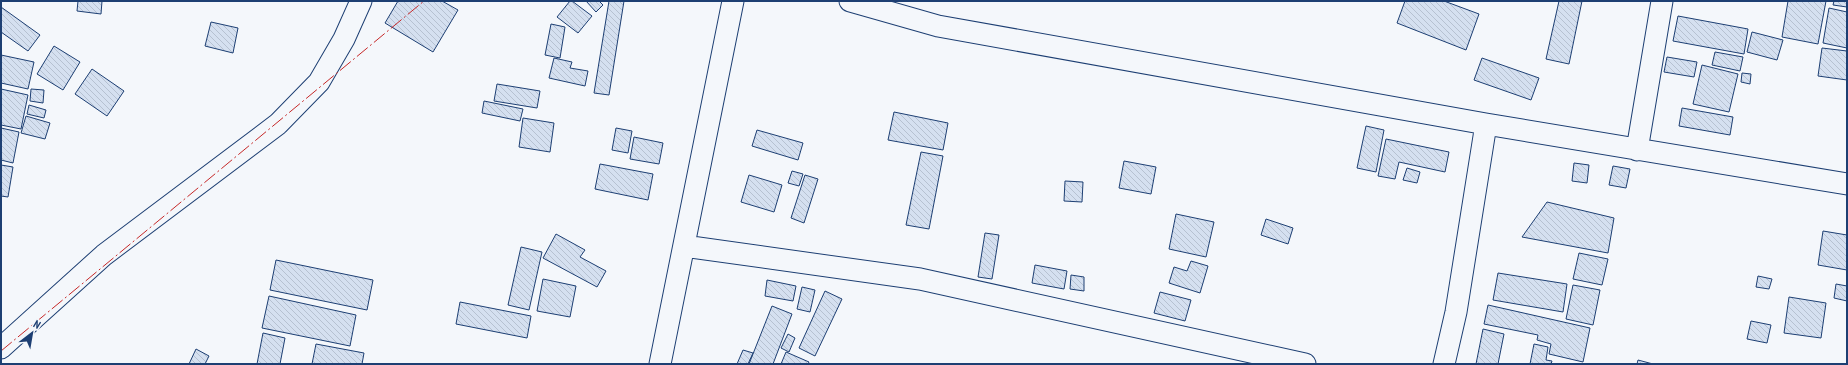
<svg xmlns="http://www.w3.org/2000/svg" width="1848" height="365" viewBox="0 0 1848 365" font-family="'PT Sans Narrow',sans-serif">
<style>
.building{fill:url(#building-back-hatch);stroke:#1d3f73}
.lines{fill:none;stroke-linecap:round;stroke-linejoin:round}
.minor-casing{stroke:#1d3f73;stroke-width:23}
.minor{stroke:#f4f7fb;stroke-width:21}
.power{stroke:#c62828;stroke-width:1;stroke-dasharray:14 3 2 3;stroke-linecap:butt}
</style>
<defs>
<pattern id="building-back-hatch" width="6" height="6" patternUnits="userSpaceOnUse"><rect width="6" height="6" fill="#d5e0f0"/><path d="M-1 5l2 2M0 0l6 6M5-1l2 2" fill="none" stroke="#b6c1d1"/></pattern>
</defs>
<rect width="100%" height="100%" fill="#f4f7fb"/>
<path class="building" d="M 78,1 L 102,1 L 101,14 L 77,11 Z
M 398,1 L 442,1 L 458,10 L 433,52 L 385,23 Z
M 570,1 L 572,1 L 592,16 L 578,33 L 557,17 Z
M 586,1 L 599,1 L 603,5 L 596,12 Z
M 609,1 L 624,1 L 609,95 L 594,93 Z
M 1405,1 L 1444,1 L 1479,14 L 1466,50 L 1397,23 Z
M 1559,1 L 1582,1 L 1569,64 L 1546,59 Z
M 1788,1 L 1826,1 L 1818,44 L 1782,37 Z
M 1834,1 L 1847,1 L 1847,7 L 1833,5 Z
M 1,7 L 40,35 L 28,51 L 1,32 Z
M 1829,8 L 1847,12 L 1847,48 L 1823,43 Z
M 1678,16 L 1748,29 L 1744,54 L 1673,41 Z
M 211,22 L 238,28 L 233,53 L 205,46 Z
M 551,24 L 565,27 L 560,58 L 545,55 Z
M 1752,32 L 1783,40 L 1777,60 L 1747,52 Z
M 54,46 L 80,62 L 63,90 L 37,74 Z
M 1822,48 L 1847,51 L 1847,80 L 1818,76 Z
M 1715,52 L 1743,57 L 1740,71 L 1712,65 Z
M 1,55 L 34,62 L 28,89 L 1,83 Z
M 1667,57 L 1697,62 L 1694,77 L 1664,72 Z
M 554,58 L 572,62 L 570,68 L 588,71 L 585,86 L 549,78 Z
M 1482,58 L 1539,78 L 1531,100 L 1474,80 Z
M 1702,65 L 1738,74 L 1729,112 L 1693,104 Z
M 92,69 L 124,91 L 107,116 L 75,94 Z
M 1742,73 L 1751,74 L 1750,84 L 1741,82 Z
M 497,84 L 540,91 L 537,108 L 494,101 Z
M 1,89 L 28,95 L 21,129 L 1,125 Z
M 31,89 L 44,90 L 43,103 L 30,101 Z
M 484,101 L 523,109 L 520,121 L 482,113 Z
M 29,105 L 46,110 L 44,118 L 27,114 Z
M 1682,108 L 1733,117 L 1730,135 L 1679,126 Z
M 894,112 L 948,123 L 943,150 L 888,140 Z
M 26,116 L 50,123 L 45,139 L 21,133 Z
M 523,118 L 554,123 L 550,152 L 519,147 Z
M 1366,126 L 1384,130 L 1376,172 L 1357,168 Z
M 1,128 L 19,132 L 13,163 L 1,160 Z
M 616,128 L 632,131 L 628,153 L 612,150 Z
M 757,130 L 803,143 L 798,160 L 752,146 Z
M 634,137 L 663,143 L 659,164 L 630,159 Z
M 1386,139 L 1449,152 L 1445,172 L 1399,162 L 1395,179 L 1378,176 Z
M 921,152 L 943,156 L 929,229 L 906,225 Z
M 1124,161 L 1156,167 L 1151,194 L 1119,188 Z
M 1574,163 L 1589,165 L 1587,183 L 1572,181 Z
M 600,164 L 653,174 L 648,200 L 595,189 Z
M 1,165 L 13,167 L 8,197 L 1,196 Z
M 1613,166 L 1630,169 L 1626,188 L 1609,185 Z
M 1407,168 L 1420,172 L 1417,183 L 1403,180 Z
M 792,171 L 803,174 L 799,186 L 788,183 Z
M 749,175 L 782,185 L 774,212 L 741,202 Z
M 805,175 L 818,179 L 804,223 L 791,218 Z
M 1065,181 L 1083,182 L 1082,202 L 1064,201 Z
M 1547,202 L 1614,218 L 1608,253 L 1522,237 Z
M 1176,214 L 1214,222 L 1206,257 L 1169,249 Z
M 1266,219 L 1293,228 L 1288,244 L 1261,235 Z
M 1823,231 L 1847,235 L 1847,270 L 1818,265 Z
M 985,233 L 999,235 L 992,279 L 978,277 Z
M 556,234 L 585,250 L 580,257 L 606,271 L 597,287 L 543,258 Z
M 521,247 L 542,252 L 529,310 L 508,305 Z
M 1579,253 L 1608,259 L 1602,285 L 1573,279 Z
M 276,260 L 373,280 L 367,310 L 270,290 Z
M 1191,261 L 1208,266 L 1200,293 L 1169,283 L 1174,267 L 1187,271 Z
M 1035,265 L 1067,271 L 1064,289 L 1032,283 Z
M 1498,273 L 1567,284 L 1563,312 L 1493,300 Z
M 1071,275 L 1084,277 L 1084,291 L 1070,289 Z
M 1758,276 L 1772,279 L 1769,289 L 1756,287 Z
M 543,279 L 576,286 L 570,317 L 537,311 Z
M 767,280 L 796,286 L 793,301 L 765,296 Z
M 1836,284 L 1847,286 L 1847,301 L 1834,298 Z
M 1573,285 L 1600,290 L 1593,325 L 1566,319 Z
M 802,287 L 815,290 L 810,312 L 797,309 Z
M 825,291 L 842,299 L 815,356 L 799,348 Z
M 1160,292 L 1191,300 L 1185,321 L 1154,313 Z
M 269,296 L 356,315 L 350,346 L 262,328 Z
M 1789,297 L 1826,303 L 1821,338 L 1784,333 Z
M 460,302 L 531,316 L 527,338 L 456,324 Z
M 1488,305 L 1590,328 L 1583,362 L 1549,354 L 1551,344 L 1537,340 L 1538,335 L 1484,324 Z
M 772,306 L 792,314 L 773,364 L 749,364 Z
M 1751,321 L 1771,325 L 1767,343 L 1747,339 Z
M 1483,329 L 1504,334 L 1498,364 L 1476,364 Z
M 263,333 L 285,338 L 280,364 L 257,364 Z
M 788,334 L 795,338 L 789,352 L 781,348 Z
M 316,344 L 364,353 L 362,364 L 312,364 Z
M 1534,344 L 1548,347 L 1546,360 L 1552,361 L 1551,364 L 1530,364 Z
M 196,349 L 209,356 L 205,364 L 189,364 Z
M 743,350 L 753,353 L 748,364 L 737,364 Z
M 786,352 L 809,362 L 808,364 L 781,364 Z
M 1638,360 L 1653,364 L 1637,364 Z"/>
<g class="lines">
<g class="minor-casing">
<path id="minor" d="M 850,1 L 938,26 L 1486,124 L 1847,184
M 1637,150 L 1662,1
M 684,246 L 920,279 L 1305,364
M 1,348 L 104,255 L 278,124 L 319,82 L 344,39 L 361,1
M 660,364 L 733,1
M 1444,364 L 1456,312 L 1486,124"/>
</g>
<use href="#minor" class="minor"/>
<path class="power" d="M 1,351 L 424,1"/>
</g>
<rect width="1848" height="365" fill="none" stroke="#1d3f73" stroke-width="4"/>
<g transform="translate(32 333) rotate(31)" stroke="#f4f7fb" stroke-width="3" paint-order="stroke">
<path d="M0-3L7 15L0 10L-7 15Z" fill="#1d3f73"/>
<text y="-6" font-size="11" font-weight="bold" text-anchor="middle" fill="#1d3f73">N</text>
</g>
</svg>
